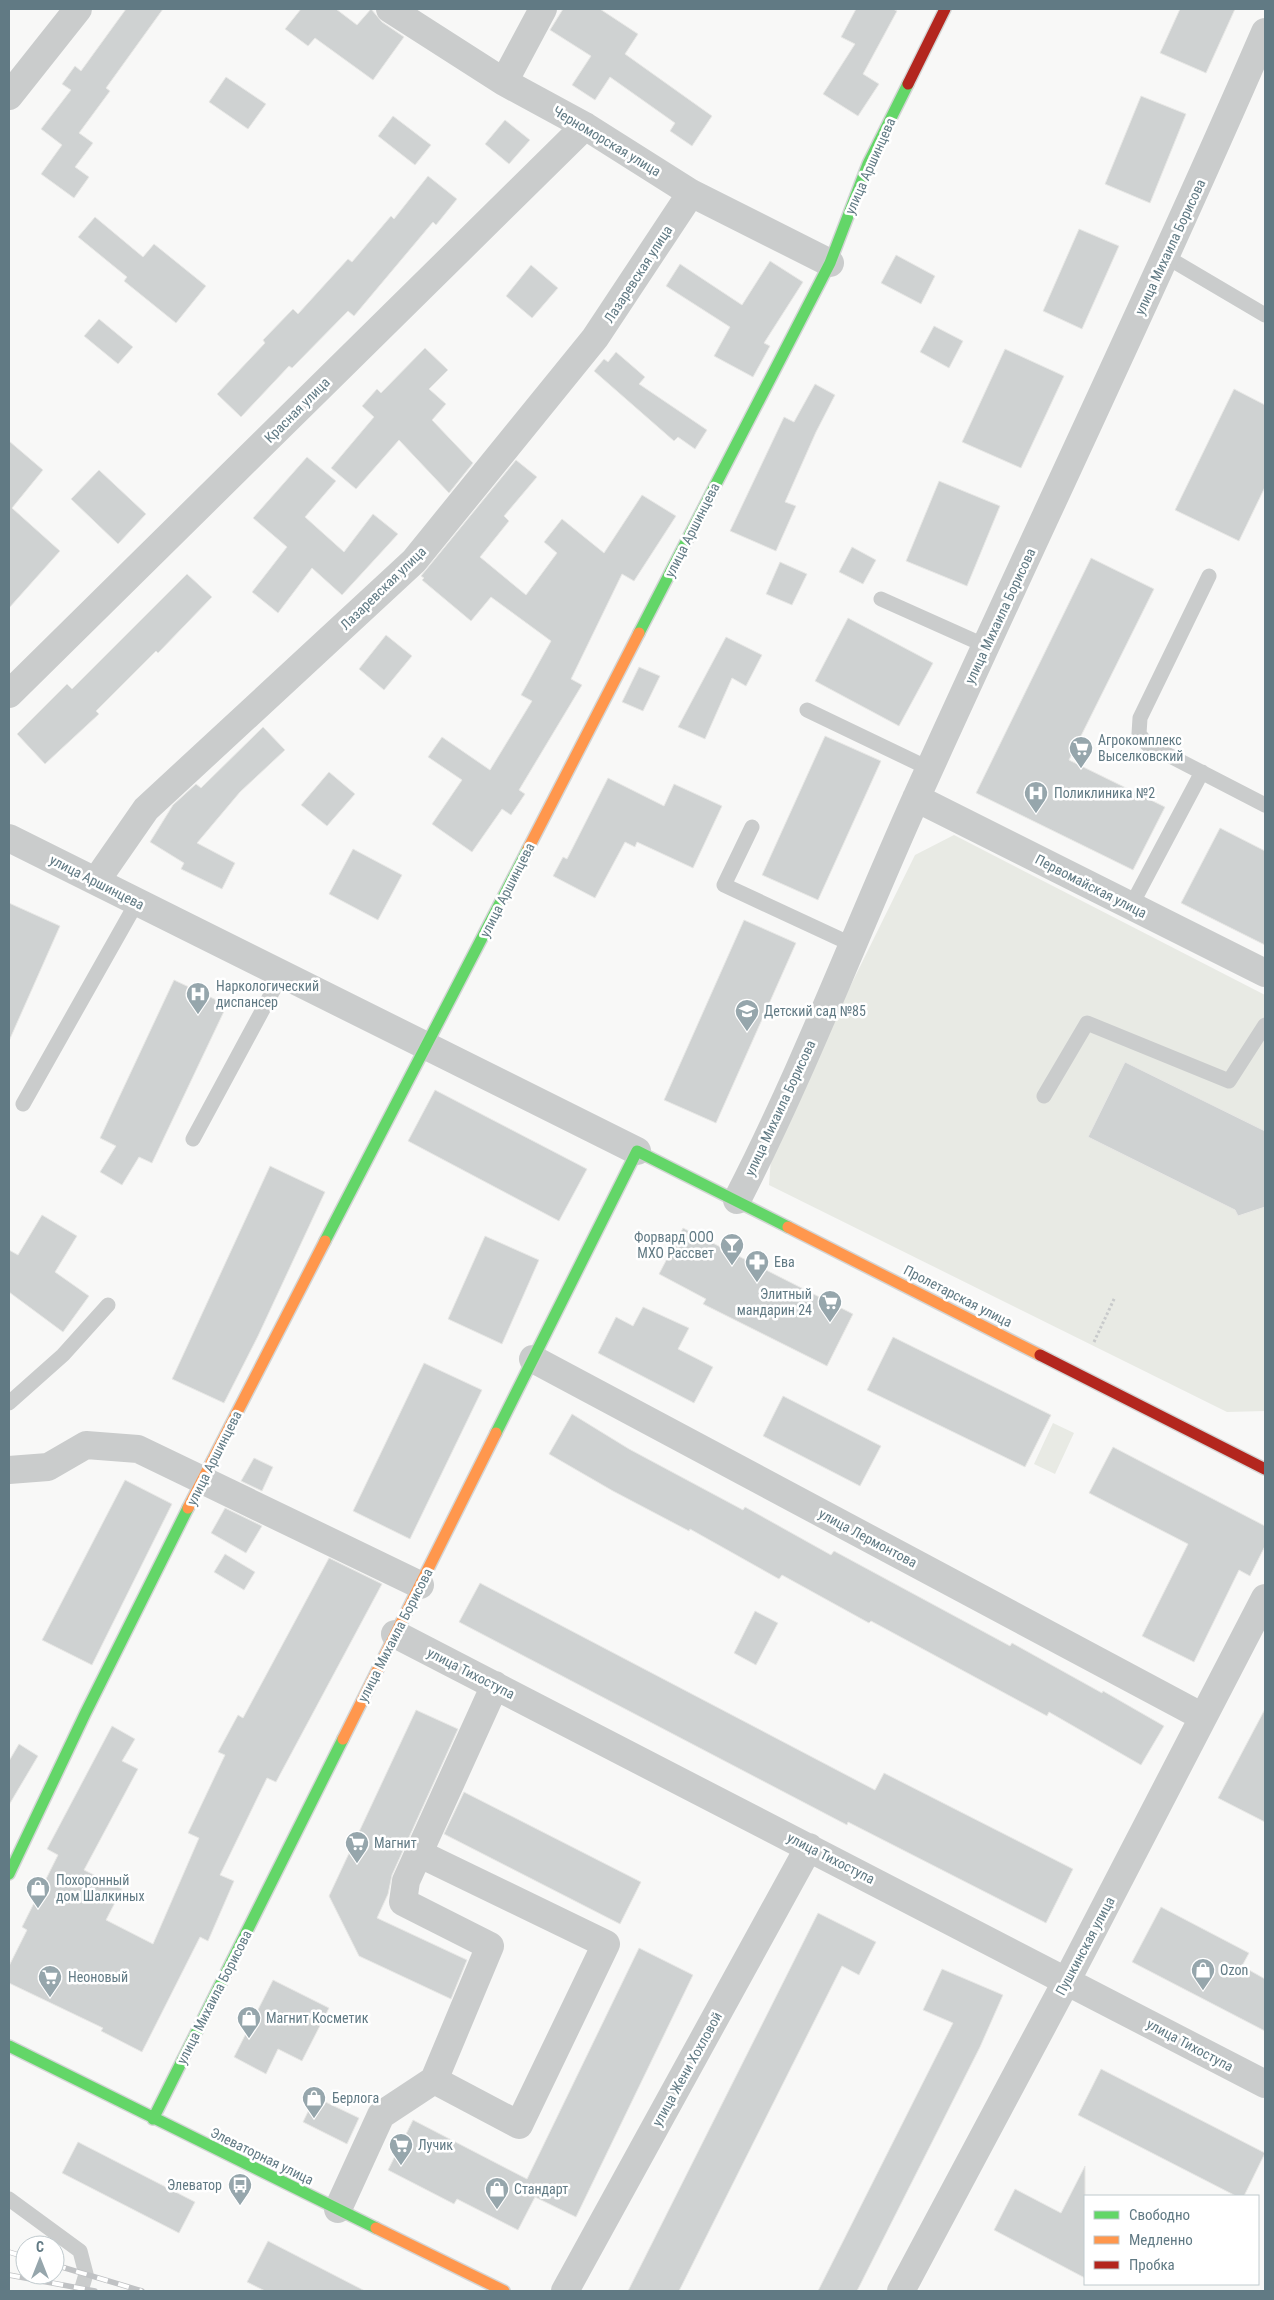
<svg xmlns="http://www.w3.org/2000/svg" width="1274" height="2300" viewBox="0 0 1274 2300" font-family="'Roboto Condensed',sans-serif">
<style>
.green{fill:#e8eae4}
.building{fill:#cfd2d2;stroke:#e8e8e6}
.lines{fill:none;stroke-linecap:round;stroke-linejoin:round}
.fast-casing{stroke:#d3d5d5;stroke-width:14}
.slow-casing{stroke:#d3d5d5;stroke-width:14}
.jam-casing{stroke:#d3d5d5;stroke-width:14}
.path{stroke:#c8cacb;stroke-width:3;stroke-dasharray:2.5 2.5;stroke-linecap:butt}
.lane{stroke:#cacccc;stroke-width:15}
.street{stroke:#cacccc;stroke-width:28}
.fast{stroke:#63d668;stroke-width:11}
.slow{stroke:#ff974d;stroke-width:11}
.jam{stroke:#b3261e;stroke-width:11}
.rail-casing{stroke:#c0c2c4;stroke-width:5.5}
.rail{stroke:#fff;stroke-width:4;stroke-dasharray:11;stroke-linecap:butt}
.labels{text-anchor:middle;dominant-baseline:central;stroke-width:5;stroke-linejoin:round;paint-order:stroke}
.street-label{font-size:14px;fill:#617a84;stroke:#fff}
.poi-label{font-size:14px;fill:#617a84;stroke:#fff;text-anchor:start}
</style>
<rect width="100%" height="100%" fill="#f8f8f7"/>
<path class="green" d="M 954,835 L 1265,995 L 1265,1411 L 1227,1412 L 769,1185 L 772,1145 L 915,855 Z
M 1053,1423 L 1074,1433 L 1055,1474 L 1034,1464 Z"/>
<path class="building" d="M 126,9 L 163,9 L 106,88 L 110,91 L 79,133 L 93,143 L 75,167 L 89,177 L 74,198 L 41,174 L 62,145 L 41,129 L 71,90 L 62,84 L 75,66 L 81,71 Z
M 301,9 L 336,9 L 357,25 L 371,9 L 382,22 L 404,37 L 373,80 L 315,38 L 308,46 L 285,29 Z
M 563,9 L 600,9 L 638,34 L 625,54 L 712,116 L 692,146 L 670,131 L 675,123 L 610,77 L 595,100 L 572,85 L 591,56 L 550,30 Z
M 856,9 L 893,9 L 897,11 L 863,74 L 879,84 L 858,116 L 823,94 L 855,44 L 841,37 Z
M 1180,9 L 1235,9 L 1206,73 L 1160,53 Z
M 226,77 L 266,104 L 248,129 L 209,102 Z
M 1141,96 L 1186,114 L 1150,203 L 1105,184 Z
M 393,116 L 431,145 L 415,165 L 378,136 Z
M 505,120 L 530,140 L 509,164 L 485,144 Z
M 428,176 L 457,199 L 436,225 L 433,222 L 354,316 L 348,311 L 292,368 L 289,366 L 241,417 L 217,394 L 265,343 L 263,340 L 293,309 L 298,314 L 348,259 L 352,262 L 391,216 L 394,219 Z
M 95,217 L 143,257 L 154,244 L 206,286 L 176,323 L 124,281 L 127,277 L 78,237 Z
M 1079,229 L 1119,246 L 1082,329 L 1043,311 Z
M 896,255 L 935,276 L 921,304 L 881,283 Z
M 770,261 L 803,282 L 764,343 L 770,346 L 753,377 L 714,356 L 730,327 L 666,286 L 680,264 L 742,305 Z
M 531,265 L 558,288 L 532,318 L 506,296 Z
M 99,319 L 133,347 L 118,364 L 84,336 Z
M 934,326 L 963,341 L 949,368 L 920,352 Z
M 425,348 L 448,370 L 429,389 L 446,404 L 432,420 L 473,463 L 449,493 L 399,440 L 356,489 L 331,468 L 374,417 L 362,406 L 377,389 L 381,393 Z
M 1005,349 L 1064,376 L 1021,468 L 962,442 Z
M 616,352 L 645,377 L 639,384 L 707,430 L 695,449 L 678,437 L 674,441 L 594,371 L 604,359 L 608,362 Z
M 815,384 L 835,395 L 816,432 L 785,502 L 796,506 L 776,551 L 730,531 L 784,417 L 794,422 Z
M 1234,389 L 1265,405 L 1265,487 L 1239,541 L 1175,510 Z
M 9,441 L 43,470 L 12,508 L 60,551 L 9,608 Z
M 307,457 L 336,481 L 305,517 L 344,552 L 373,514 L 398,534 L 342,595 L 312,568 L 278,613 L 252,592 L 287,547 L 253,518 Z
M 516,460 L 537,477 L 504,516 L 509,521 L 480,557 L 526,595 L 557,553 L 544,542 L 562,519 L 604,553 L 642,495 L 676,516 L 634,581 L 622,574 L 571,679 L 582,685 L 519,790 L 525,794 L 511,815 L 502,809 L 472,852 L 432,824 L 462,780 L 428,757 L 442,737 L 490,770 L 532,701 L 521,695 L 551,641 L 491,597 L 471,621 L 422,580 L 424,578 L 421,576 Z
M 99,470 L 146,514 L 118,544 L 71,499 Z
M 939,481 L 1000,506 L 967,586 L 906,561 Z
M 852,547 L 876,560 L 863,584 L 839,572 Z
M 1091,558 L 1154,589 L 1069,760 L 1165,807 L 1133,870 L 976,793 Z
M 780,562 L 807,574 L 792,605 L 766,594 Z
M 187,574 L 212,597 L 158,653 L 156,651 L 96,711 L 99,714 L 45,764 L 17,734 L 67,684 L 72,689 Z
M 848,618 L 933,663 L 899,726 L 815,681 Z
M 386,635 L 412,656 L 384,690 L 359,669 Z
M 726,637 L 762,655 L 746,686 L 732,678 L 705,739 L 678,727 Z
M 639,667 L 660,676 L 643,711 L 622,702 Z
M 263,727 L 285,750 L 240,792 L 197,843 L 235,863 L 222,889 L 181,869 L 184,863 L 150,842 L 173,805 L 196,784 L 201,788 Z
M 825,736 L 881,761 L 818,900 L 762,875 Z
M 329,772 L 355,794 L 327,826 L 301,805 Z
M 608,778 L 664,806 L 674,784 L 722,806 L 693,868 L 637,842 L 635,847 L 625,842 L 595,898 L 553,876 L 563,857 L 567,859 Z
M 1220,828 L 1265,851 L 1265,945 L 1181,903 Z
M 353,849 L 402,875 L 378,920 L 329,894 Z
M 9,903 L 60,926 L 9,1041 Z
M 744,920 L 796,943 L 716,1123 L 664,1100 Z
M 174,980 L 227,1005 L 152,1163 L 139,1157 L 122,1185 L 100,1172 L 116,1146 L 100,1138 Z
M 1125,1062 L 1265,1131 L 1265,1207 L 1238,1216 L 1235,1210 L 1088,1137 Z
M 435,1090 L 587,1169 L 559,1221 L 408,1141 Z
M 270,1166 L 325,1192 L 258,1336 L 224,1403 L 172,1379 Z
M 42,1215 L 77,1236 L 55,1272 L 89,1296 L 63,1332 L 9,1292 L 9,1250 L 18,1255 Z
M 683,1228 L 853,1314 L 827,1366 L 703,1304 L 706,1299 L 659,1274 Z
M 485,1236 L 539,1260 L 502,1344 L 448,1319 Z
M 643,1307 L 689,1328 L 678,1349 L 713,1367 L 694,1403 L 598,1353 L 616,1317 L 633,1326 Z
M 893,1337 L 1051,1415 L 1025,1467 L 867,1390 Z
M 424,1363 L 482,1390 L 410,1539 L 353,1511 Z
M 783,1396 L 881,1446 L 860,1486 L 763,1436 Z
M 572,1414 L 629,1449 L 743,1510 L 745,1507 L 831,1555 L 834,1551 L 1010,1646 L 1012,1643 L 1102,1693 L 1103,1691 L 1164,1726 L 1141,1765 L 1049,1712 L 1047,1716 L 871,1621 L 869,1623 L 782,1575 L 779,1579 L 690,1529 L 689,1531 L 613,1491 L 549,1454 Z
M 1113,1447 L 1265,1526 L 1265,1546 L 1250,1576 L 1239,1570 L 1194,1662 L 1142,1636 L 1188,1544 L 1089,1493 Z
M 254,1458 L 273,1467 L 262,1491 L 241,1481 Z
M 125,1480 L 172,1504 L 92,1665 L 42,1640 Z
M 225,1508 L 262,1526 L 246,1553 L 211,1533 Z
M 225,1554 L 255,1572 L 244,1590 L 214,1572 Z
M 329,1558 L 382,1584 L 276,1782 L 267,1778 L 220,1875 L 234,1881 L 208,1941 L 200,1937 L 142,2052 L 101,2031 L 103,2028 L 9,1983 L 9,1966 L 27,1930 L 22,1927 L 58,1855 L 47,1849 L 112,1726 L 135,1739 L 122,1761 L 138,1769 L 84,1870 L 122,1889 L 106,1920 L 153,1944 L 199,1838 L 188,1833 L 225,1755 L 218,1752 L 238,1715 L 243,1718 Z
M 480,1583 L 875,1790 L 884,1773 L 1073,1869 L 1046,1923 L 848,1822 L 847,1825 L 459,1622 Z
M 755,1611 L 778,1623 L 756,1665 L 734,1653 Z
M 1265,1709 L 1265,1822 L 1218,1798 Z
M 416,1710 L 458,1729 L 392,1875 L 388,1894 L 377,1918 L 467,1960 L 451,1999 L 359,1956 L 329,1896 Z
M 19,1744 L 38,1756 L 9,1805 L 9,1761 Z
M 464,1792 L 641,1882 L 620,1924 L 444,1834 Z
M 1161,1907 L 1249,1953 L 1242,1966 L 1265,1979 L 1265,2031 L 1132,1962 Z
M 818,1913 L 876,1942 L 859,1975 L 842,1966 L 679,2291 L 628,2291 Z
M 639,1948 L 693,1975 L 576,2217 L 535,2197 L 518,2230 L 457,2199 L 454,2204 L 388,2170 L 413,2120 L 527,2179 Z
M 942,1969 L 1003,1995 L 980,2047 L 857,2291 L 818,2291 L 953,2023 L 923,2010 Z
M 273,1980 L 329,2008 L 302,2061 L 278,2049 L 266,2074 L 234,2057 Z
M 1101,2069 L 1265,2153 L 1244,2196 L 1236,2196 L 1078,2115 Z
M 315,2097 L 359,2118 L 347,2144 L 303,2122 Z
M 78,2142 L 195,2202 L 179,2233 L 62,2173 Z
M 1085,2166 L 1085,2278 L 994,2230 L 1015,2189 L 1061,2213 Z
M 268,2241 L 365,2291 L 265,2291 L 247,2282 Z"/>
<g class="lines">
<g class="fast-casing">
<path id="fast" d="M 639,633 L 830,263 L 868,164 L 908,84
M 325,1241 L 528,849
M 496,1433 L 637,1151 L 788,1227
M 9,1874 L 85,1714 L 188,1508
M 9,2046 L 376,2228
M 153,2119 L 343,1739"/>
</g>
<g class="slow-casing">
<path id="slow" d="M 528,849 L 639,633
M 788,1227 L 1040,1355
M 188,1508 L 325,1241
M 343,1739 L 496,1433
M 376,2228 L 504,2291"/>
</g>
<g class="jam-casing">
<path id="jam" d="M 908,84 L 945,9
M 1040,1355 L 1265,1469"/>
</g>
<path class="path" d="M 1094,1342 L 1115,1297"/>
<path class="lane" d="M 1165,256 L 1265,315
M 1209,576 L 1140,718 L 1139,734 L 1147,744 L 1265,805
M 881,599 L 986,646
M 807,710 L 930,769
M 752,827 L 724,885 L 853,945
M 1131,906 L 1202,772
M 1044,1096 L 1087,1023 L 1229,1081 L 1265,1025
M 23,1104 L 137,902
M 193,1139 L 282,974
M 9,1403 L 63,1355 L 108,1305
M 9,2199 L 80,2251 L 86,2274 L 81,2291"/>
<path class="street" d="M 390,9 L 504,82 L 585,126 L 691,193 L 830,263
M 504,82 L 543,9
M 9,96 L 78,9
M 9,694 L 585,126
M 916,798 L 1265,973
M 9,838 L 637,1151
M 96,881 L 146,809 L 414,561 L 595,338 L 691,193
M 737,1200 C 805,1068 857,929 918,794 C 1033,540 1154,288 1265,32
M 533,1359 L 1203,1717
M 9,1470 L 48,1467 L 86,1445 L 138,1449 L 420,1585
M 395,1634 L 1265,2084
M 418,1853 L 606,1944 L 519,2125 L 434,2080
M 338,2209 L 381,2115 L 434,2080 L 490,1946 L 403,1902 L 406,1881 L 495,1685
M 565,2291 L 809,1847
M 901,2291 L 1067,1980 L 1265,1598"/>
<use href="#fast" class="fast"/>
<use href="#slow" class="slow"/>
<use href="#jam" class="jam"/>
<g class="rail-casing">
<path id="rail" d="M 9,2252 L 25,2257
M 55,2265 L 142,2291
M 9,2275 L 95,2291"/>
</g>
<use href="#rail" class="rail"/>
</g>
<defs>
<g id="supermarket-pin" transform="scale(1.25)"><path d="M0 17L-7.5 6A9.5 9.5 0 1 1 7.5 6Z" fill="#96a6ac" stroke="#fff"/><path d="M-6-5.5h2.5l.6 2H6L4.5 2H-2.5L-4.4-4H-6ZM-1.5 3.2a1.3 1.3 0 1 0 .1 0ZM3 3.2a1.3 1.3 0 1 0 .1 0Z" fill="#fff"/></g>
<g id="hospital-pin" transform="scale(1.25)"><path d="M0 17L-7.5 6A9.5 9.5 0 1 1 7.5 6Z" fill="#96a6ac" stroke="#fff"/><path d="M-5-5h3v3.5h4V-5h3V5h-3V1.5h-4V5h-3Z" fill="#fff"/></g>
<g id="school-pin" transform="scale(1.25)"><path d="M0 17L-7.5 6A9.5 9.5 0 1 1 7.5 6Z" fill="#96a6ac" stroke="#fff"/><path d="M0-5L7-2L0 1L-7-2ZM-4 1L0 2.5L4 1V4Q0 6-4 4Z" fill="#fff"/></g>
<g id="bar-pin" transform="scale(1.25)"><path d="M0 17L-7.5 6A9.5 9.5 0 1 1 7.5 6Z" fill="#96a6ac" stroke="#fff"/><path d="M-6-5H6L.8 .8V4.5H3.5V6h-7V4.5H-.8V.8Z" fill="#fff"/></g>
<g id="pharmacy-pin" transform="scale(1.25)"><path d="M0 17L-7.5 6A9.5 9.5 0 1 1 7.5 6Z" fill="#96a6ac" stroke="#fff"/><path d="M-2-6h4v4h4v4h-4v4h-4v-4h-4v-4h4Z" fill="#fff"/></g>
<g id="shop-pin" transform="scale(1.25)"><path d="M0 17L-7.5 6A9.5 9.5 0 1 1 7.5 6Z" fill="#96a6ac" stroke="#fff"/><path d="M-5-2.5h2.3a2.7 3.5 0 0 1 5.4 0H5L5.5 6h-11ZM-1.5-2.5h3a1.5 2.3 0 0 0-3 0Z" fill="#fff"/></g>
<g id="bus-pin" transform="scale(1.25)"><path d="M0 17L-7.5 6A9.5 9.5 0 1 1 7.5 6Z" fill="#96a6ac" stroke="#fff"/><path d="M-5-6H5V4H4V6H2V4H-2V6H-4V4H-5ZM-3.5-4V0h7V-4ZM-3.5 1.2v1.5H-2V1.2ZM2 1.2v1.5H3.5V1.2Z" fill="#fff"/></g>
</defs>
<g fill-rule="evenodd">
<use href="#supermarket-pin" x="1081" y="748"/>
<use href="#hospital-pin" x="1036" y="793"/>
<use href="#hospital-pin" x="198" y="994"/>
<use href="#school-pin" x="747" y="1011"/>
<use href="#bar-pin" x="732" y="1245"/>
<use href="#pharmacy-pin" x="757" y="1262"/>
<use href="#supermarket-pin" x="830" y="1302"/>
<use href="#supermarket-pin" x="357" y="1843"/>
<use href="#shop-pin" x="38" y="1888"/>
<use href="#shop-pin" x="1203" y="1970"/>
<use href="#supermarket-pin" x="50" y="1977"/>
<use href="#shop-pin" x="249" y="2018"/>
<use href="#shop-pin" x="314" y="2098"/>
<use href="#supermarket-pin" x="401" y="2145"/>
<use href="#bus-pin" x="240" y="2185"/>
<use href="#shop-pin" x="497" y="2189"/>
</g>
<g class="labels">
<g class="street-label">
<text transform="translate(607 141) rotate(31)">Черноморская улица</text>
<text transform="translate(870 166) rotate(-66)">улица Аршинцева</text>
<text transform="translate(1170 247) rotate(-65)">улица Михаила Борисова</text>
<text transform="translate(638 274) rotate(-57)">Лазаревская улица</text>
<text transform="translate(297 410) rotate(-45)">Красная улица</text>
<text transform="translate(692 530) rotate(-63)">улица Аршинцева</text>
<text transform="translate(383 588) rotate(-44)">Лазаревская улица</text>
<text transform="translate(1000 616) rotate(-65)">улица Михаила Борисова</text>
<text transform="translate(97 882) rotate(27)">улица Аршинцева</text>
<text transform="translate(1091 886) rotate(27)">Первомайская улица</text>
<text transform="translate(507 890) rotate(-63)">улица Аршинцева</text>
<text transform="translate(780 1108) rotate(-65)">улица Михаила Борисова</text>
<text transform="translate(958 1296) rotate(27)">Пролетарская улица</text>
<text transform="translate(214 1458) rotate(-63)">улица Аршинцева</text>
<text transform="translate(868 1538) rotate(28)">улица Лермонтова</text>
<text transform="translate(395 1635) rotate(-63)">улица Михаила Борисова</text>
<text transform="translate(471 1673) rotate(27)">улица Тихоступа</text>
<text transform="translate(831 1858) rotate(27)">улица Тихоступа</text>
<text transform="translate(1085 1946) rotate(-62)">Пушкинская улица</text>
<text transform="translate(214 1997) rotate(-63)">улица Михаила Борисова</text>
<text transform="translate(1190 2045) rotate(28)">улица Тихоступа</text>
<text transform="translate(687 2069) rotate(-61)">улица Жени Хохловой</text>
<text transform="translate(262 2156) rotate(26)">Элеваторная улица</text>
</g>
<g class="poi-label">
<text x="1098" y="740">Агрокомплекс<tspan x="1098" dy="16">Выселковский</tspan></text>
<text x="1054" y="793">Поликлиника №2</text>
<text x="216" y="986">Наркологический<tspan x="216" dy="16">диспансер</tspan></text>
<text x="764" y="1011">Детский сад №85</text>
<text x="714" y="1237" text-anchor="end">Форвард ООО<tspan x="714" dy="16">МХО Рассвет</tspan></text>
<text x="774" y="1262">Ева</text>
<text x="812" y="1294" text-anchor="end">Элитный<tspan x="812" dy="16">мандарин 24</tspan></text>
<text x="374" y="1843">Магнит</text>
<text x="56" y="1880">Похоронный<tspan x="56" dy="16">дом Шалкиных</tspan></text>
<text x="1220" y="1970">Ozon</text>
<text x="68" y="1977">Неоновый</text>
<text x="266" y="2018">Магнит Косметик</text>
<text x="332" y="2098">Берлога</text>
<text x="418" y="2145">Лучик</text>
<text x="222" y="2185" text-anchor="end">Элеватор</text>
<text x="514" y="2189">Стандарт</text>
</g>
</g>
<rect width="1274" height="2300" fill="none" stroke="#617a84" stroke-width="20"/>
<rect x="1084" y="2195" width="175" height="90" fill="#ffffff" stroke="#c0cace"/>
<rect x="1094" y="2211" width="25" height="8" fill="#63d668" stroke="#c0cace"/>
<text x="1129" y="2220" font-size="15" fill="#617a84">Свободно</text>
<rect x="1094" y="2236" width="25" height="8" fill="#ff974d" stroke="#c0cace"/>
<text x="1129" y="2245" font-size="15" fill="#617a84">Медленно</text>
<rect x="1094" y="2261" width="25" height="8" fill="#b3261e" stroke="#c0cace"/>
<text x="1129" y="2270" font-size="15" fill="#617a84">Пробка</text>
<g transform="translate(40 2260)"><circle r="24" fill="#ffffff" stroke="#c0cace"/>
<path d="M0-4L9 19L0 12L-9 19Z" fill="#96a6ac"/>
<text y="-8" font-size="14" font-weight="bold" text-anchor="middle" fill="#617a84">С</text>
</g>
</svg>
